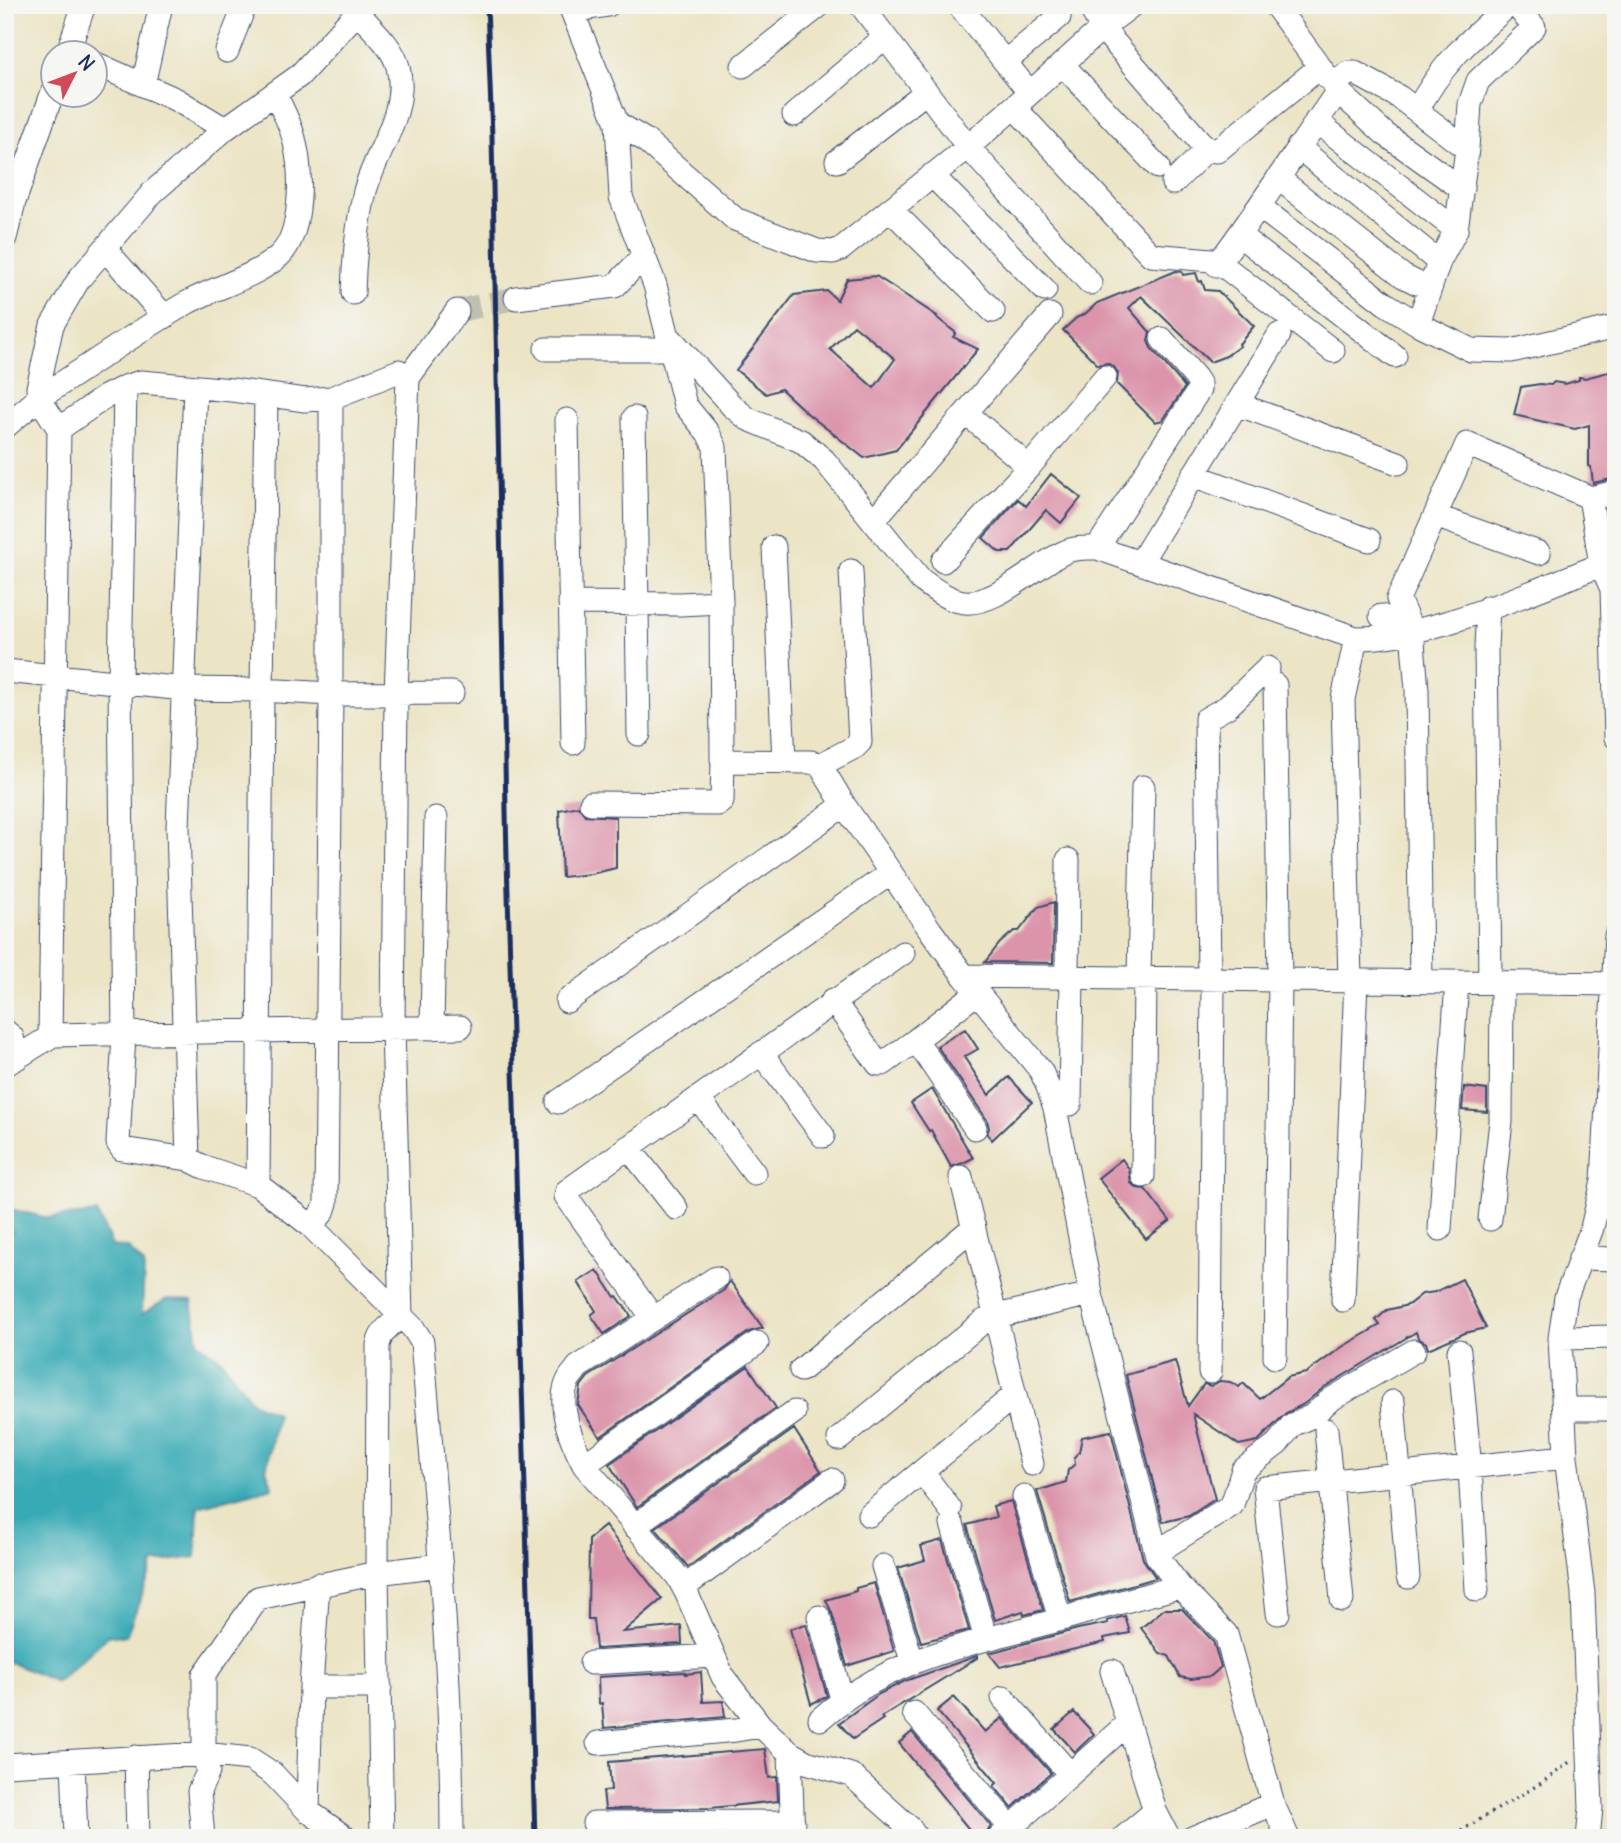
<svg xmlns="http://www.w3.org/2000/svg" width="1621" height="1843" viewBox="0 0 1621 1843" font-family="Delius,sans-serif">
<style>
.water{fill:#39aab5;stroke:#2a6c8a;stroke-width:2}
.building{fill:#dc94ab;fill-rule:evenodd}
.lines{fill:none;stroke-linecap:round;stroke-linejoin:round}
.minor-tunnel{stroke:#c1c0b0;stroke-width:23;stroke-dasharray:23 11;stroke-linecap:butt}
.minor-casing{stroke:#3a4a6d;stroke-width:25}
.path{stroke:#3a4a6d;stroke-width:3.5;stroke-dasharray:2 5;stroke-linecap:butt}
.minor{stroke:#fff;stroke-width:23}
.rail{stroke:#1b2f5e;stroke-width:5}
</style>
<rect width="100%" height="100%" fill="#f6f6f2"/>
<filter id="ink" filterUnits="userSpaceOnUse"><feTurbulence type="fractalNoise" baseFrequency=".0143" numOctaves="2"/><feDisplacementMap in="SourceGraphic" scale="14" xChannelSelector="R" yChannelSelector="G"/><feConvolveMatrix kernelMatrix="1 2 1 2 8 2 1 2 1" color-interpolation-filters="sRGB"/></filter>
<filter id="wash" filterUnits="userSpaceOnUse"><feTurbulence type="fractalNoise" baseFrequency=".00686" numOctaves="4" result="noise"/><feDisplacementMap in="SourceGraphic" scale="28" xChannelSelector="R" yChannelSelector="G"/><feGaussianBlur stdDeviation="1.57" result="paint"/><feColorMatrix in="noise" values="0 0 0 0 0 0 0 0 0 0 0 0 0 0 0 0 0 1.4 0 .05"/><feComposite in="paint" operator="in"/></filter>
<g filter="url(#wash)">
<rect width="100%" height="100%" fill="#ebe4c5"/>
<path class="water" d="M 6,1208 L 47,1218 L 97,1213 L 112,1246 L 128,1248 L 144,1265 L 142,1314 L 167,1299 L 192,1301 L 198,1342 L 222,1360 L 253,1403 L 277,1413 L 266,1470 L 273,1487 L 198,1507 L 196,1557 L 154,1563 L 126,1636 L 109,1635 L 57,1682 L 9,1662 L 5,1664 L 5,1228 L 13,1232 Z"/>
<g id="blocks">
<path class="building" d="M 1176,271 L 1182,272 L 1183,275 L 1196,273 L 1199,282 L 1202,281 L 1205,290 L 1218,291 L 1254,326 L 1239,344 L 1240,346 L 1226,356 L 1210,362 L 1141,296 L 1129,308 L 1150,332 L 1148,341 L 1151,348 L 1185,387 L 1163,420 L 1155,422 L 1117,384 L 1118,373 L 1114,367 L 1107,363 L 1098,365 L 1063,330 L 1076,318 L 1085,314 L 1097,303 Z
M 876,276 L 937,316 L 936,317 L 956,333 L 953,337 L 978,349 L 896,450 L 864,458 L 808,414 L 781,389 L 766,394 L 736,370 L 794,295 L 827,291 L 837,300 L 847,279 ZM 854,325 L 895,359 L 874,388 L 830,349 Z
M 1616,370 L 1616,478 L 1593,483 L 1591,467 L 1589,466 L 1589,425 L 1575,429 L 1514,415 L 1521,387 L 1540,384 L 1551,385 L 1554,382 L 1565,384 L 1579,380 L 1579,377 L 1585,378 Z
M 1051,474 L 1081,498 L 1061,523 L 1046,510 L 1010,552 L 999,552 L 983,538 L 1018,499 L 1026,506 Z
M 1616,506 L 1616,549 L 1613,550 L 1606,509 Z
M 578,806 L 585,815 L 616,817 L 616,868 L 591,874 L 562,877 L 559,810 Z
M 1054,902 L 1053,963 L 985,962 L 1000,943 L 1014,931 L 1019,931 L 1038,907 Z
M 965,1029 L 978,1049 L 964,1057 L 989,1095 L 1009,1077 L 1032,1102 L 992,1140 L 987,1134 L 989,1128 L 987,1120 L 937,1046 Z
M 1464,1087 L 1487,1090 L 1487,1112 L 1462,1110 Z
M 932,1089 L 973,1158 L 963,1163 L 951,1167 L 931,1130 L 929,1131 L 911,1103 Z
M 1122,1159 L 1129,1169 L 1131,1183 L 1137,1188 L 1145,1189 L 1170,1221 L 1146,1239 L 1098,1178 Z
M 597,1270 L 615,1297 L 617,1296 L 631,1316 L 604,1334 L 591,1315 L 596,1311 L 578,1282 Z
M 1462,1279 L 1486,1328 L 1465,1333 L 1428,1349 L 1426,1343 L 1418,1338 L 1416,1332 L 1323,1388 L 1304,1404 L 1286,1413 L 1258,1441 L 1239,1445 L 1193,1414 L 1215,1499 L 1189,1516 L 1163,1522 L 1126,1375 L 1175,1361 L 1188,1406 L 1204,1384 L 1211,1386 L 1220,1381 L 1230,1382 L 1239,1387 L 1243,1383 L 1260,1399 L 1288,1377 L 1306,1373 L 1342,1347 L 1380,1325 L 1376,1320 L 1387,1310 L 1408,1305 L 1422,1294 L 1435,1292 Z
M 730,1281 L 763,1328 L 749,1332 L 600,1437 L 578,1405 L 581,1386 L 588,1377 L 724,1290 Z
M 748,1366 L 776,1408 L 637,1507 L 609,1464 Z
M 794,1429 L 821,1471 L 688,1567 L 655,1528 Z
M 1111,1431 L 1143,1559 L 1156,1578 L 1070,1602 L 1037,1491 L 1066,1482 L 1068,1470 L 1075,1464 L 1074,1457 L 1079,1452 L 1082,1437 Z
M 1011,1501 L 1043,1610 L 1024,1615 L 1023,1611 L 995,1620 L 967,1525 L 996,1517 L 993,1506 Z
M 605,1526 L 662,1599 L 623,1632 L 681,1626 L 682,1644 L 596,1649 L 593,1619 L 588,1619 L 589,1539 Z
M 942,1540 L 969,1630 L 921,1642 L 898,1568 L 925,1560 L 921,1546 Z
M 874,1583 L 894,1651 L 847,1666 L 832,1613 L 826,1600 L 856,1591 L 856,1588 Z
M 1164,1609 L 1182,1609 L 1213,1641 L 1221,1667 L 1211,1676 L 1191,1679 L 1180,1677 L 1169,1656 L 1160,1653 L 1141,1628 Z
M 1125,1616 L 1130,1633 L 1104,1638 L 1105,1642 L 1000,1667 L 989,1653 L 1078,1629 L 1108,1623 L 1107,1621 Z
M 806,1624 L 827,1696 L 811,1704 L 790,1629 Z
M 977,1656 L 977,1658 L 881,1717 L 883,1719 L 853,1739 L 839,1723 L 879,1694 L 905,1681 Z
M 685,1672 L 685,1674 L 701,1672 L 703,1702 L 723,1701 L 725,1717 L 604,1728 L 602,1703 L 599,1704 L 598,1677 Z
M 954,1697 L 985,1732 L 1002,1718 L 1051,1773 L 1012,1808 L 994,1786 L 997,1783 L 937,1711 Z
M 1074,1712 L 1094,1734 L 1075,1752 L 1054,1729 Z
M 912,1732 L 991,1826 L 984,1838 L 976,1838 L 899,1743 Z
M 765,1749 L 769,1778 L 777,1777 L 778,1801 L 711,1808 L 605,1809 L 603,1791 L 611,1790 L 609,1762 Z"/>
</g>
</g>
<g filter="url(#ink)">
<use href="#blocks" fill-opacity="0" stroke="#3a4a6d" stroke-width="2"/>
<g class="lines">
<path class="minor-tunnel" d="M 457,311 L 516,298"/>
<g class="minor-casing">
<path id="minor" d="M 608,5 L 572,11 L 617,123 L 621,197 L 655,285 L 685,405 L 708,433 L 715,447 L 721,602 L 722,759 L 726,761 L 811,762 L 820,765 L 844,805 L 931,931 L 964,976 L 1041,1071 L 1048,1087 L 1055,1108 L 1091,1294 L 1157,1556 L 1180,1587 L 1226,1634 L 1273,1804 L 1288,1838
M 861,5 L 968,147 L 1090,283
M 1089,5 L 1102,28 L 1207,150 L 1217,151 L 1320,67
M 1275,5 L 1328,78
M 227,51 L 245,5
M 68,52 L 84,5
M 1005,62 L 1059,17
M 94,63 L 177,100 L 225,129
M 1062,64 L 1158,167
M 743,66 L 820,5
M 143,85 L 161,5
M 1334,85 L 1348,73 L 1355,73 L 1399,97 L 1467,149
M 1030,93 L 1102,28 L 1132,5
M 275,94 C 282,109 292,126 295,143 C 302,173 303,234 279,256 C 254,278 212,288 183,305 C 134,334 87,367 39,398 L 59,429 L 105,397 L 125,387 L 141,382 L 232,390 L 305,400 L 331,398 L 399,371 L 408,378
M 1015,108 L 1151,255 L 1212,260 L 1217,265
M 1417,111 C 1441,64 1470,39 1509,5
M 794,115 L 885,37
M 1316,121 L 1456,230
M 617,123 L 645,140 L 735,219 L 817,251 L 833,252 L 841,249 L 968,147 L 1030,93 L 959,5
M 1298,147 L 1439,262
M 837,161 L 926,92
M 932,175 L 1045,290
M 1278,178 L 1403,276 L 1417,283 L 1431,286
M 1173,183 L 1208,148
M 1260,207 L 1386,304 L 1418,324 L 1471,350 L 1511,351 L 1616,327
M 890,209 L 993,311
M 1239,235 L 1395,356
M 5,238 L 14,202 L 52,94
M 105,249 L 165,317
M 353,293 C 354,258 357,225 365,191 C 376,151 409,111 398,67 C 393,46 370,27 356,11
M 516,298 L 615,286 L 644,256
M 1418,324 L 1439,262 L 1456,230 L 1467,149 L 1470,104 L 1478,81 L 1534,27 L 1516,5
M 670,338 L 733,407 L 748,419 L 801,441 L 824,460 L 921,580 C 932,588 945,598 959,601 C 992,610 1035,565 1065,552 C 1075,547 1086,548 1097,548 L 1356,638 C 1433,638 1529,592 1601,565
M 546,349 L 671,349
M 1333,351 L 1225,267 L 1223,257 C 1263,203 1299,146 1338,91 L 1385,134 L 1462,189
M 125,387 L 120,683 L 124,1035 L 118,1143 L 122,1149 L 188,1159
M 195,387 L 178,828 L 188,1159 L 204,1167 L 258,1185
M 266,396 L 262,690 L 331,694 L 452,693
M 1237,404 L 1279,335
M 966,413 L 1029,467
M 634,418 L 639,734
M 567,420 L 573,743
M 5,427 L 39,398 L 38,388 L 52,325 L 79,279 L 153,192 L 225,129 L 299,76 L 351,19 L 358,5
M 1193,475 L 1369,540
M 1616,492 L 1591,498 L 1591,503 L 1601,565 L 1612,589 L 1616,737
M 1435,516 L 1539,553
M 873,521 L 1050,315
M 774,547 L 784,761
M 1097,548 L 1199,390 L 1199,383 L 1195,377 L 1162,339
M 943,561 L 1029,467 L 1105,377
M 1140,563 L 1237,404 L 1398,463
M 570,603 L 680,604 L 721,602
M 1488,607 L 1486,647 L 1490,982
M 1381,616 L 1411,628 L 1398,599 L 1467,444 L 1591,498
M 1412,631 L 1417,690 L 1421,981
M 5,671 L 185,689 L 262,690 L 258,1185 L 311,1226 L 413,1328 L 422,1342 C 436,1507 452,1672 452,1838
M 1275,685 L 1280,979 L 1275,1357
M 820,765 L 855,747 L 860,742 L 851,571
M 591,803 L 718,804 L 722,801 L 723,760
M 964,976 L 1614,984
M 1067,977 L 1068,860
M 1139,977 L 1143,787
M 1209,978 L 1206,719 L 1227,707 L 1268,668
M 1350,981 L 1343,699 L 1356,638
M 833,1000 L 878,1064 L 883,1064 L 916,1040
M 567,1001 L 844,805
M 432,1028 L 436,818
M 5,1031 L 12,1037 L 17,1058
M 50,1036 L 59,429
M 761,1053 L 823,1136
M 5,1065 L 53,1035 L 460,1027
M 698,1098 L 754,1173
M 558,1102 L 891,873
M 1070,1104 L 1072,977
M 975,1128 L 916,1040 L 978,992
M 628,1147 L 676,1208
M 1143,1176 L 1145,978
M 961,1177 L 1032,1464
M 1490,1219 L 1501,1121 L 1502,983
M 311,1226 L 323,1212 L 326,1203 L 331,694 L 331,398
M 1440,1229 L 1457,982
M 1580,1258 L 1616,1259
M 716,1278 L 578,1367 C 575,1372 570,1376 568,1381 C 556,1405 573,1444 584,1465 L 678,1577 L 686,1592 L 723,1677 L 761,1726 L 790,1753 L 806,1762 L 851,1775 L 910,1828 L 916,1838
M 1343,1300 L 1356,980
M 653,1318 L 566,1196 L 567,1191 L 903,953
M 1560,1338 L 1616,1337
M 1459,1351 L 1470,1468 L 1477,1590
M 801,1370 L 974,1227
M 1210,1372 L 1213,979
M 1393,1402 L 1408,1577
M 1564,1409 L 1616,1409
M 1326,1430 L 1342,1600
M 839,1439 L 984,1321 L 1005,1314 L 1091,1294
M 584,1465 L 757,1343
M 922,1472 L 950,1509
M 1024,1496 L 1060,1619
M 869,1515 L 1015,1395
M 952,1524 L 986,1639
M 634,1526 L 794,1412
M 1157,1556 L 1168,1545 L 1232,1505 L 1243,1470 L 1277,1444 L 1292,1425 L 1312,1416 L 1330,1400 L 1414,1351
M 883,1566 L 912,1661
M 684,1587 L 832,1480
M 1278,1613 L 1265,1488 L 1566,1457
M 819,1617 L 842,1699
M 591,1663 L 714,1656
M 1112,1671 L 1155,1811 L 1169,1838
M 311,1687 L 380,1687
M 1003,1698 L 1070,1774
M 914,1713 L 1010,1827
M 820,1719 C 887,1659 963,1646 1047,1623 C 1091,1611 1135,1597 1180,1587
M 598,1743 L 736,1730 L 761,1726
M 790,1753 L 793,1838
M 136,1757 L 138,1838
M 73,1762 L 76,1838
M 5,1765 L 204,1754 L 250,1759 L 273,1774 L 308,1811 L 346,1838
M 308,1811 L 311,1687 L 318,1584
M 594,1823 L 793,1822
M 203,1838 L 199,1791 L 208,1772 L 204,1754 L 204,1675 L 258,1598 L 377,1573 L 441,1565
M 382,1838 L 377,1573 L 378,1345 C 381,1331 390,1325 401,1317 L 393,1029 L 396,694 L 408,378 L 457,311
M 999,1838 L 1128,1723
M 1123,1838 L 1155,1811
M 1192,1838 L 1273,1804
M 1588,1838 L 1591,1808 L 1583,1593 L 1566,1457 L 1560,1338 L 1566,1297 L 1592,1228 L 1603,1181 L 1616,936"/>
</g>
<path class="path" d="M 1449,1838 L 1543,1782 L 1571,1761"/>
<use href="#minor" class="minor"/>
<path class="rail" d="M 487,5 L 492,137 L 507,859 L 535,1838"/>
</g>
</g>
<rect width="1621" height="1843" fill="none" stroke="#f6f6f2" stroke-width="28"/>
<g transform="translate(74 74) rotate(48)"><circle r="33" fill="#f6f6f2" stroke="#9ea6b7" stroke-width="2"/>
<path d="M0-5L12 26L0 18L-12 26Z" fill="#d1495b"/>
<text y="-10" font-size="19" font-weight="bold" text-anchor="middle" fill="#1b2f5e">N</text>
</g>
</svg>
